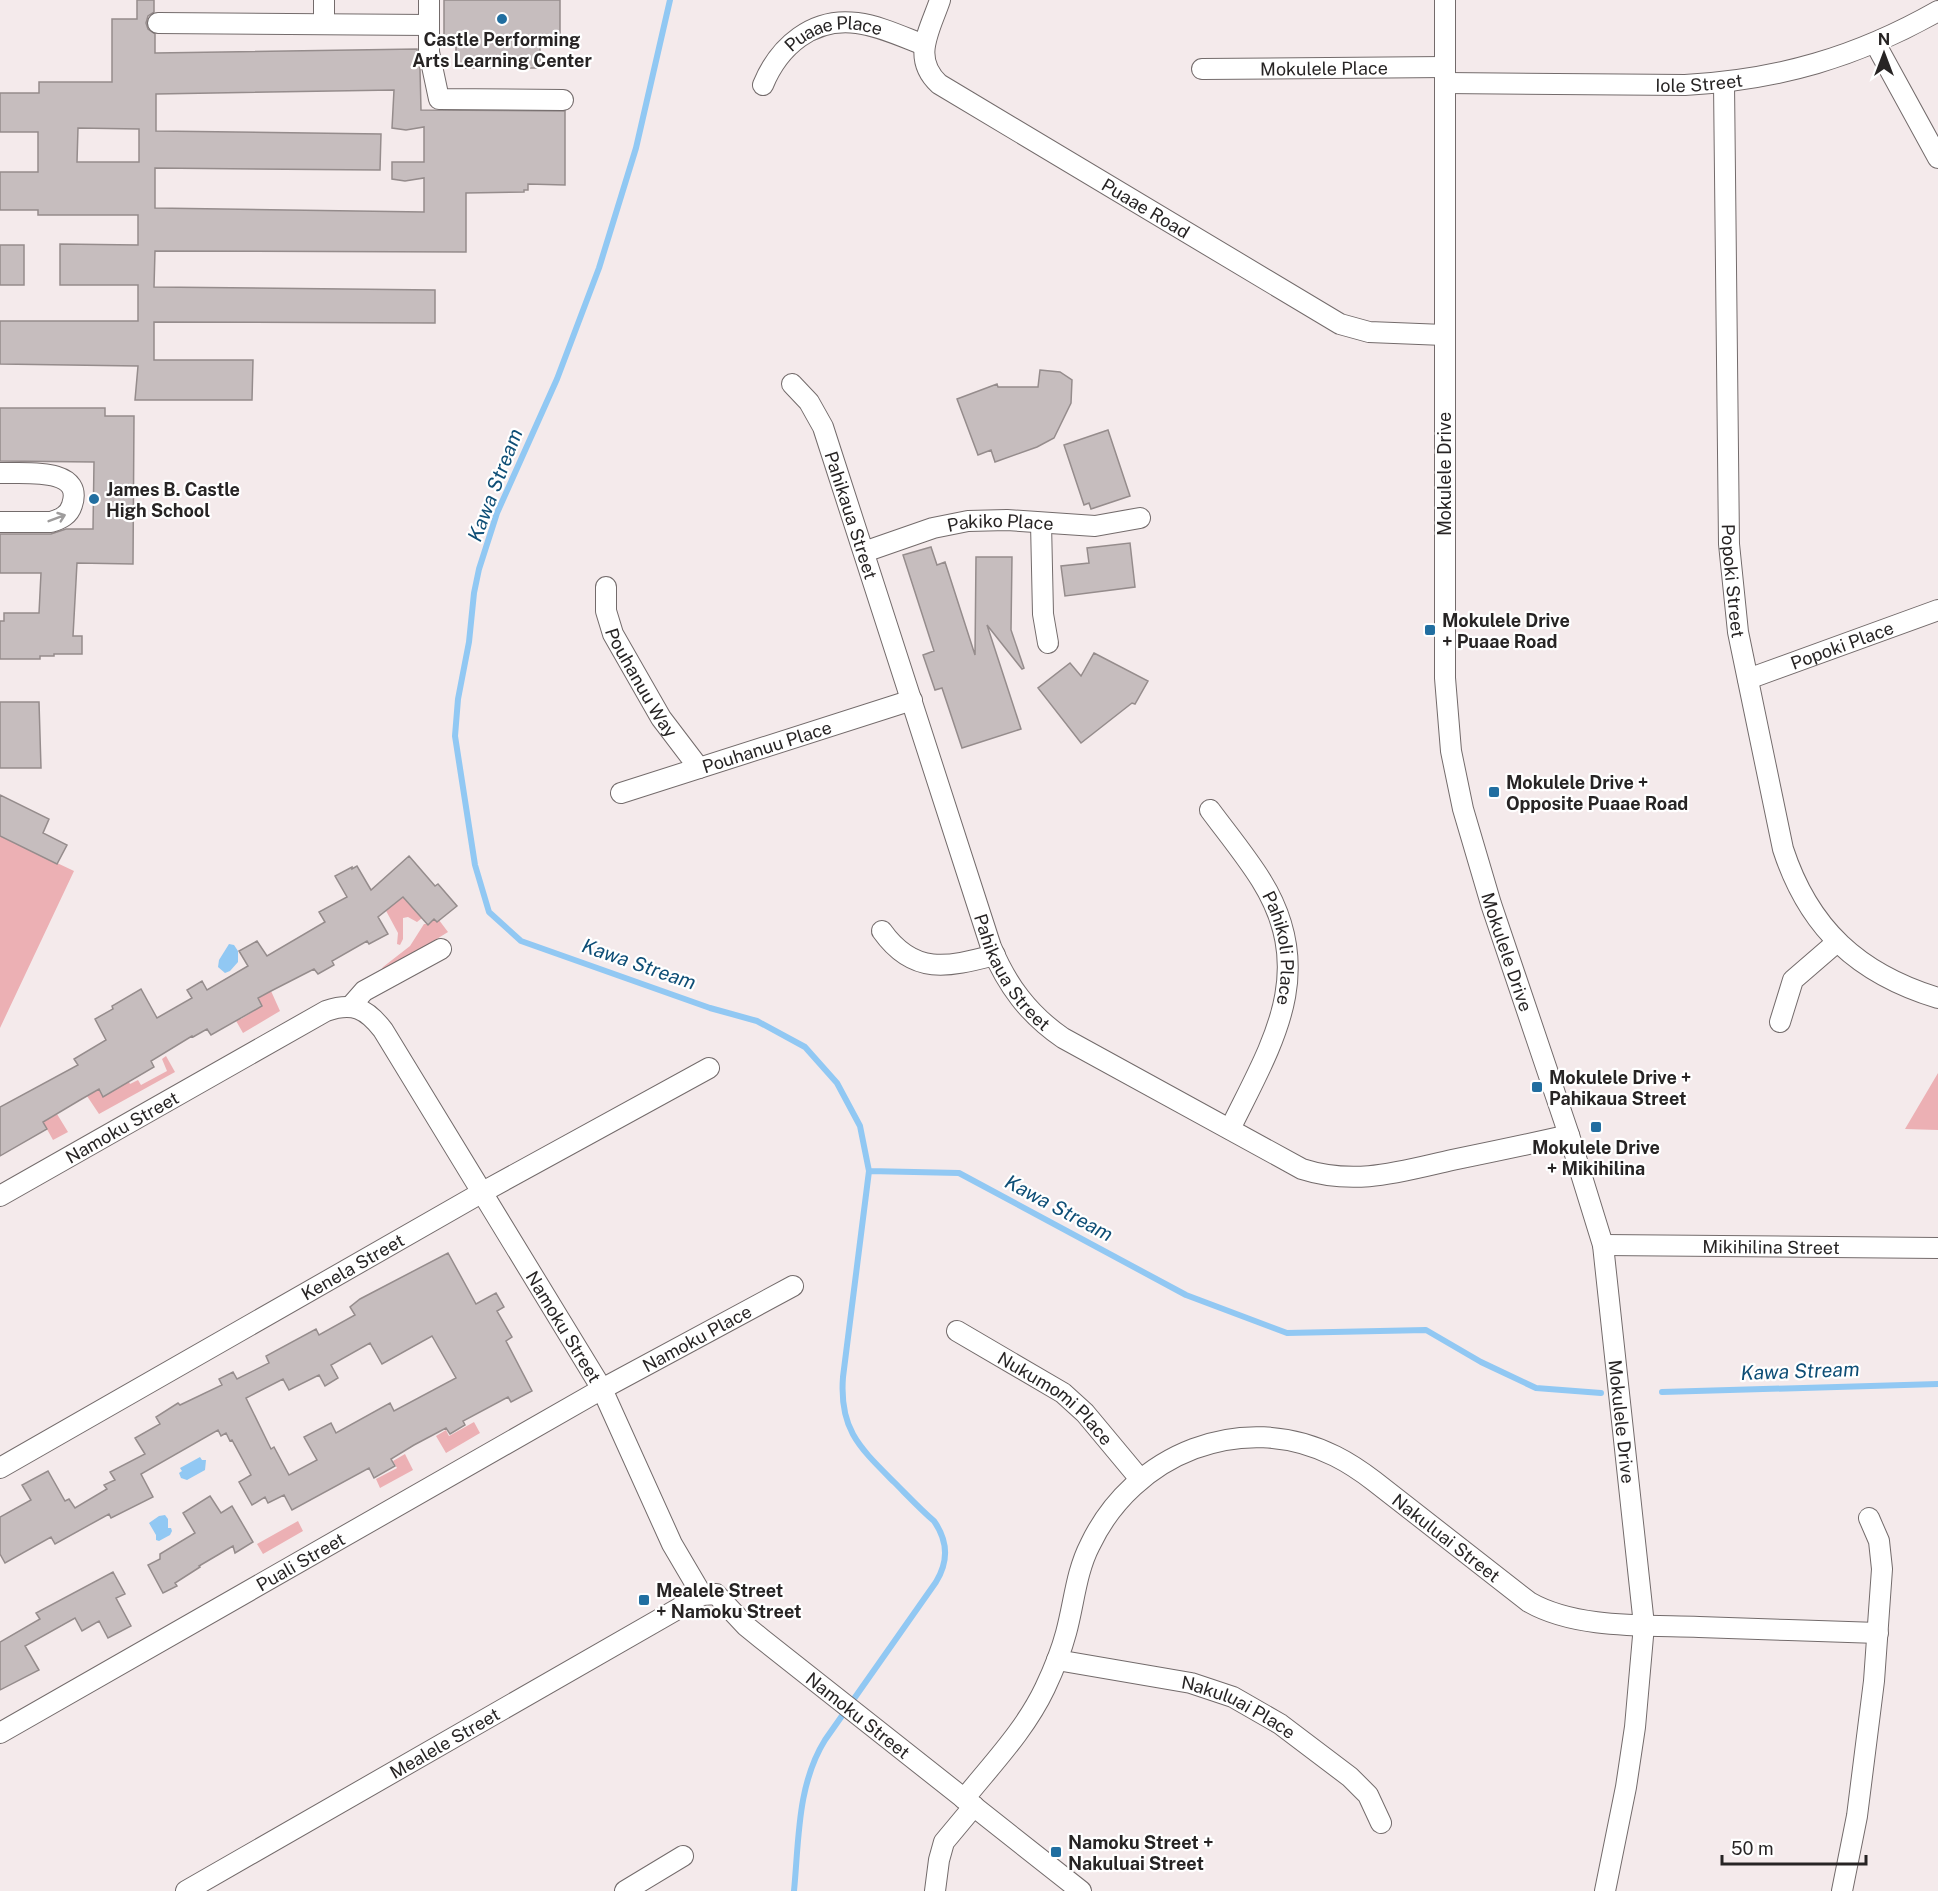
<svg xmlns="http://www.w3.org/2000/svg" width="1938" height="1891" viewBox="0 0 1938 1891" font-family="'Public Sans',sans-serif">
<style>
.green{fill:#ecb0b4}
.water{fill:#91c8f3}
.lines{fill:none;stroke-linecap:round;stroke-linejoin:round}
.stream{stroke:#91c8f3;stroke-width:6}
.building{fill:#c6bdbe;stroke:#958c8c;stroke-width:1.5;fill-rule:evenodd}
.minor-casing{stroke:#736b6b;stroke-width:22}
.minor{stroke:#fff;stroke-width:20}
.oneway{stroke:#9e9c9c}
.poi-dot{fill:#216ea0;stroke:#fff;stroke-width:2}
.labels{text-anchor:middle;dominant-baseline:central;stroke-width:4.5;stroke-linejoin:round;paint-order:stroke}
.poi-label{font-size:18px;font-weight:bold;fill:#272424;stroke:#fff;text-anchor:start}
.street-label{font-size:18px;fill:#272424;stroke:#fff}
.water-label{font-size:20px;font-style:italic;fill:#0e4e76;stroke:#fff}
</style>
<rect width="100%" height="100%" fill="#f4eaeb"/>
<path class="green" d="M 0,836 L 74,871 L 0,1028 Z
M 403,897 L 422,918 L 417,922 L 408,917 L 403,918 L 403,939 L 400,945 L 397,944 L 398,933 L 384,907 L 396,903 Z
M 434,919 L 437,922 L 439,920 L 448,932 L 377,976 L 383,967 L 410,946 L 424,924 L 428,924 Z
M 271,991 L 280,1011 L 243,1033 L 227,1005 L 241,1019 L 262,1006 L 258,998 Z
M 166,1056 L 175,1072 L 99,1114 L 87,1096 L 99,1089 L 103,1096 L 126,1076 L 130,1084 L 138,1080 L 141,1085 L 167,1071 L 162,1059 Z
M 1938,1073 L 1938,1130 L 1905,1129 Z
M 57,1114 L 68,1132 L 53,1140 L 43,1122 Z
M 474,1422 L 480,1433 L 446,1453 L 436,1436 L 446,1430 L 449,1436 Z
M 405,1454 L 413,1470 L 380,1488 L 376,1479 L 397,1468 L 393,1461 Z
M 298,1521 L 303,1531 L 263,1554 L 257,1544 Z"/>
<path class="water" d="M 229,944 L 234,945 L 238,951 L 238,962 L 230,971 L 225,973 L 218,967 L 219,960 Z
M 200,1457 L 202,1460 L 206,1460 L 205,1470 L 187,1480 L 181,1478 L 179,1473 L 182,1471 L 180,1468 Z
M 165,1515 L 168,1519 L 168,1528 L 171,1528 L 172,1531 L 170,1535 L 159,1541 L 156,1540 L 156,1535 L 149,1523 L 159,1516 Z"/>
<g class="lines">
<path class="stream" d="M 670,0 L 636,148 L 599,268 L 557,379 L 497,513 L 479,569 L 474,593 L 469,642 L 458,699 L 455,736 L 475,865 L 489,912 L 521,941 L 710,1008 L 757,1021 L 805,1047 L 837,1083 L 860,1126 L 869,1171 L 959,1173 L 1186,1295 L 1287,1333 L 1426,1330 L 1481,1362 L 1536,1388 L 1601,1393
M 1662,1392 L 1938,1384
M 794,1891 C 799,1840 797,1785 825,1740 L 936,1582 C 949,1561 948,1541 934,1521 C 920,1509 907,1495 894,1482 C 859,1447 839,1429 843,1377 L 869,1171"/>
</g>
<path class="building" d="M 137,0 L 154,0 L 154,12 L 148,16 L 146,23 L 148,29 L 155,34 L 155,53 L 417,49 L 420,69 L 421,110 L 565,111 L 565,185 L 528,184 L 528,190 L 524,190 L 524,192 L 466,193 L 466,252 L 155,251 L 154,287 L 435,290 L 435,323 L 154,322 L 154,360 L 253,360 L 252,400 L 135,400 L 138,366 L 0,364 L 0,321 L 138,321 L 138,285 L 60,285 L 60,244 L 138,245 L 138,215 L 38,215 L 38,210 L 0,210 L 0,172 L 38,172 L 38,132 L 0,132 L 0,93 L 39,93 L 39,82 L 112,82 L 112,19 L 137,19 ZM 394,90 L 392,128 L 406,130 L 424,127 L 424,162 L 392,162 L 392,179 L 405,181 L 424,178 L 424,212 L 155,208 L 155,168 L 380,170 L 381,134 L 156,131 L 156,94 ZM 78,128 L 139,129 L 139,162 L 77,162 Z
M 444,0 L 560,0 L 560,37 L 540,37 L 540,68 L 456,68 L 456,38 L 444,38 Z
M 0,245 L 24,245 L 24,285 L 0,285 Z
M 1040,370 L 1060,372 L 1072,380 L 1071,403 L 1054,438 L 1037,447 L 995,462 L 991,450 L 978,455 L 957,399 L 997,384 L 998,387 L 1038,387 Z
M 0,408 L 105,408 L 105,416 L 134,416 L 133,564 L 77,563 L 73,636 L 82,636 L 82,654 L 54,654 L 54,656 L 40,656 L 40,659 L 0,659 L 0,621 L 4,621 L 4,613 L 39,613 L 41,573 L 0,573 L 0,534 L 51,534 L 66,529 L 93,529 L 94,462 L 0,461 Z
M 1108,430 L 1130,496 L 1091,509 L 1089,503 L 1084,505 L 1064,445 Z
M 1130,543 L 1135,587 L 1065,596 L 1061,566 L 1089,563 L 1087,548 Z
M 931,547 L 937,565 L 945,562 L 975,655 L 976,557 L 1012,557 L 1011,630 L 1024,668 L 1022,669 L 987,625 L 1021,729 L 962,748 L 942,688 L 935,690 L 923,655 L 934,651 L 903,555 Z
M 1094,653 L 1148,681 L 1135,704 L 1132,703 L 1081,743 L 1038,688 L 1070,663 L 1081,676 Z
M 0,702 L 39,702 L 41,768 L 0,768 Z
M 0,795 L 49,819 L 43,833 L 67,845 L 57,864 L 0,836 Z
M 409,856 L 435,886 L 438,884 L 457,906 L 437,922 L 434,919 L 428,925 L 403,897 L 378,917 L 388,934 L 369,944 L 367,941 L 332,961 L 334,965 L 318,974 L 314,969 L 271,991 L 258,998 L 262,1006 L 211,1035 L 207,1029 L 193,1037 L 192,1036 L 151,1061 L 154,1067 L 103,1097 L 99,1089 L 80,1100 L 43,1122 L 47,1129 L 0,1156 L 0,1107 L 78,1065 L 74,1059 L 106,1040 L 95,1019 L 113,1009 L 112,1006 L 141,989 L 157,1018 L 192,998 L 187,990 L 202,981 L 207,990 L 248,966 L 239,951 L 257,941 L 267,956 L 325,922 L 319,912 L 347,897 L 335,876 L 352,867 L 352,869 L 357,866 L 371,890 Z
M 448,1253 L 476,1304 L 496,1293 L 504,1307 L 497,1311 L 512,1337 L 506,1341 L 532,1391 L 511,1402 L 508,1397 L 463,1421 L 465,1425 L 450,1434 L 446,1428 L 414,1445 L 391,1459 L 395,1466 L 374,1478 L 369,1468 L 292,1510 L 284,1495 L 268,1503 L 265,1497 L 252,1505 L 239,1482 L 251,1475 L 232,1440 L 230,1441 L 226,1433 L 221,1436 L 218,1430 L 141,1474 L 153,1497 L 111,1518 L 109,1514 L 55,1544 L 51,1537 L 5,1563 L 0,1554 L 0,1517 L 31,1500 L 22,1485 L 48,1471 L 65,1501 L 69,1499 L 75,1508 L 107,1489 L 104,1485 L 115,1480 L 110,1472 L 145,1454 L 135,1438 L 160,1424 L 156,1417 L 178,1403 L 180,1405 L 222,1385 L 219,1379 L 233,1372 L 237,1379 L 269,1363 L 266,1356 L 316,1329 L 319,1335 L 355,1315 L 350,1307 L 360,1299 ZM 432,1336 L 456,1378 L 394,1411 L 390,1403 L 336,1433 L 331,1423 L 304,1437 L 317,1460 L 289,1475 L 274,1447 L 271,1449 L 246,1398 L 283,1379 L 289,1390 L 319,1375 L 325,1386 L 338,1378 L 331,1365 L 370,1343 L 382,1364 Z
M 210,1496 L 221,1513 L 232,1506 L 253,1542 L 235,1553 L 233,1546 L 199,1566 L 200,1567 L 175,1583 L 177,1586 L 163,1593 L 148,1565 L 160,1559 L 160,1554 L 195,1533 L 183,1513 Z
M 113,1572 L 125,1594 L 116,1598 L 131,1626 L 108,1638 L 99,1621 L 82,1631 L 75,1618 L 25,1646 L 39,1670 L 0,1690 L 0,1642 L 40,1619 L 36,1613 Z"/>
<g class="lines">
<g class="minor-casing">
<g id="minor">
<path d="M 429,0 L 429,52 L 439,99 L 563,100"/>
<path id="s1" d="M 940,0 C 930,30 911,58 939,84 L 1340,324 L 1369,332 L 1444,335"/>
<path id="s2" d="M 1445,0 L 1445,678 L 1451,751 L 1463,809 L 1491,904 L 1569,1135 L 1603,1245 L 1644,1625 L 1635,1727 L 1626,1787 L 1605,1891"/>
<path d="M 158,23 L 429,25"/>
<path d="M 324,24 L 324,0"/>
<path d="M 1875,43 L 1938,158"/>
<path id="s3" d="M 1202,69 L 1445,67"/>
<path id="s4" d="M 1445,83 L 1685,85 C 1778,80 1857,57 1938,11"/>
<path id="s5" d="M 1724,83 L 1729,544 L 1738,632 L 1783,849 C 1809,929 1859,974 1938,998"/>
<path id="s6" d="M 763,85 C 779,46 813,17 857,23 C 880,26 903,37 924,45"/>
<path id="s7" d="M 792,384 L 809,402 L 823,427 L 991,947 C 1007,985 1028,1014 1063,1038 L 1302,1169 C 1355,1186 1399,1172 1452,1160 C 1491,1152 1530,1144 1569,1135"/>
<path d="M 0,473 C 21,474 85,466 72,505 C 69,515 61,519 51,522 L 0,522"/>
<path d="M 1041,523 L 1043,614 L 1048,643"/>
<path id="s8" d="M 864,552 L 933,528 L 968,521 L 1007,520 L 1095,526 L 1140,518"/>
<path id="s9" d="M 606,587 L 606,611 L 613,634 L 661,718 L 699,768"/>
<path id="s10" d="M 1748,679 L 1938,610"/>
<path id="s11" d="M 621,793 L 912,700"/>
<path id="s12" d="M 1210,810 C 1227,833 1246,856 1261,880 C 1319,973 1271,1045 1230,1129"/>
<path d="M 882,931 C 914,976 948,967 995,955"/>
<path d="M 350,1007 L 364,991 L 441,949"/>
<path d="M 1780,1022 L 1793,980 L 1837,942"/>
<path id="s13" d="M 0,1196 L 326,1011 C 353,1002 366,1008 383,1030 L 602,1389 L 672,1544 L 702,1595"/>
<path id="s14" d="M 1603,1245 L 1938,1248"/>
<path id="s15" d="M 957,1331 L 1063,1393 L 1085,1413 L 1140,1479"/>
<path id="s16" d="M 0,1468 L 481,1193 L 709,1068"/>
<path id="s17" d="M 1057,1660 L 1191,1683 L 1233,1697 L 1280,1724 L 1350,1777 L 1368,1795 L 1381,1823"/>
<path id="s18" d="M 0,1733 L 602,1389 L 793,1286"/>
<path id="s19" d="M 964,1799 C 993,1763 1025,1730 1045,1688 C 1053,1671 1061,1652 1066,1633 C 1074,1604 1076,1572 1090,1545 C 1133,1454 1242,1409 1335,1456 C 1349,1463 1361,1471 1374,1481 L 1529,1602 C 1576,1629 1645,1625 1699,1627 C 1759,1629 1818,1631 1878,1633"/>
<path id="s20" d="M 186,1891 L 702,1595 L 716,1594 L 746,1626 L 762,1639 L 1081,1891"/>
<path d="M 625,1891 L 683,1856"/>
<path d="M 935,1891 L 939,1860 L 944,1842 L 974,1806"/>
<path d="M 1842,1891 L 1857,1816 L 1874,1681 L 1882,1569 L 1879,1541 L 1869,1518"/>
</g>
</g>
<use href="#minor" class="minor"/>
</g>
<defs><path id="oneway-shaft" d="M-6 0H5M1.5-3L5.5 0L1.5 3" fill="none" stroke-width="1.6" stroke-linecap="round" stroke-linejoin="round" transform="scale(1.5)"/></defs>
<use class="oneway" href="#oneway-shaft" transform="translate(57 518) rotate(-21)"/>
<g class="poi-dot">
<circle cx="502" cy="19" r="6"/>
<circle cx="94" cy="499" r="6"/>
<rect x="1424" y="624" width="12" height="12" rx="3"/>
<rect x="1488" y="786" width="12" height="12" rx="3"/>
<rect x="1531" y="1081" width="12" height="12" rx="3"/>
<rect x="1590" y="1121" width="12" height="12" rx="3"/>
<rect x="638" y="1594" width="12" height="12" rx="3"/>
<rect x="1050" y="1846" width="12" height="12" rx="3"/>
</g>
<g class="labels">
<g class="poi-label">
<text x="502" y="39" text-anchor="middle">Castle Performing<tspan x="502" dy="21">Arts Learning Center</tspan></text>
<text x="106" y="489">James B. Castle<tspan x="106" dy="21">High School</tspan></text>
<text x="1442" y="620">Mokulele Drive<tspan x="1442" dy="21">+ Puaae Road</tspan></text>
<text x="1506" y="782">Mokulele Drive +<tspan x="1506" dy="21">Opposite Puaae Road</tspan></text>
<text x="1549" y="1077">Mokulele Drive +<tspan x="1549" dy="21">Pahikaua Street</tspan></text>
<text x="1596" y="1147" text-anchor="middle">Mokulele Drive<tspan x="1596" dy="21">+ Mikihilina</tspan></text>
<text x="656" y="1590">Mealele Street<tspan x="656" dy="21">+ Namoku Street</tspan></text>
<text x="1068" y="1842">Namoku Street +<tspan x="1068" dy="21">Nakuluai Street</tspan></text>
</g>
<g class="street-label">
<text stroke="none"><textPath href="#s6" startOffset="96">Puaae Place</textPath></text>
<text stroke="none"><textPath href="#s3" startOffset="122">Mokulele Place</textPath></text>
<text stroke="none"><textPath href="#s4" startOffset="254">Iole Street</textPath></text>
<text stroke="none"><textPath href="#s1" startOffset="332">Puaae Road</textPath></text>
<text transform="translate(1444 474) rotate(-90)">Mokulele Drive</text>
<text stroke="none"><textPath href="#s7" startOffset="146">Pahikaua Street</textPath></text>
<text stroke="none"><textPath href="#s8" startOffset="141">Pakiko Place</textPath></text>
<text stroke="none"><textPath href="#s5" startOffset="498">Popoki Street</textPath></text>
<text stroke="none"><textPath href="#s10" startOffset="100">Popoki Place</textPath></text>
<text stroke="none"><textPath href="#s9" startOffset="104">Pouhanuu Way</textPath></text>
<text stroke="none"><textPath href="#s11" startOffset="153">Pouhanuu Place</textPath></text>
<text stroke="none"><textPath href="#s12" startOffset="159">Pahikoli Place</textPath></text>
<text stroke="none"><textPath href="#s2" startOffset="960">Mokulele Drive</textPath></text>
<text stroke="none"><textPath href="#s7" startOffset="632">Pahikaua Street</textPath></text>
<text stroke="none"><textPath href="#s13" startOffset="140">Namoku Street</textPath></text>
<text stroke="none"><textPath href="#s14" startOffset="168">Mikihilina Street</textPath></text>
<text stroke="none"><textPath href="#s16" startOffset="406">Kenela Street</textPath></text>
<text stroke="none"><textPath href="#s13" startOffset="788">Namoku Street</textPath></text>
<text stroke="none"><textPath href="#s18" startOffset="801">Namoku Place</textPath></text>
<text stroke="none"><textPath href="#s15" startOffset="120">Nukumomi Place</textPath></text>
<text stroke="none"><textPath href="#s2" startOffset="1446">Mokulele Drive</textPath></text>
<text stroke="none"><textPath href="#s19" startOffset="717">Nakuluai Street</textPath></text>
<text stroke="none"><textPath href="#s18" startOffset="346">Puali Street</textPath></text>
<text stroke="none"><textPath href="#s17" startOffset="189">Nakuluai Place</textPath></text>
<text stroke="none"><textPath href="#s20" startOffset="796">Namoku Street</textPath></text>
<text stroke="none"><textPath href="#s20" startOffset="298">Mealele Street</textPath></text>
</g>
<g class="water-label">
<text transform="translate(495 485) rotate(-69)">Kawa Stream</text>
<text transform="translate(639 964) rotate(19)">Kawa Stream</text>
<text transform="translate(1059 1208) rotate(28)">Kawa Stream</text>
<text transform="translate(1800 1371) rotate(-2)">Kawa Stream</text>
</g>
</g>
<g transform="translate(1884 54)" stroke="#ffffff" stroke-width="4.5" paint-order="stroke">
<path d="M0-4.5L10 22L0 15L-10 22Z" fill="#272424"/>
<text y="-9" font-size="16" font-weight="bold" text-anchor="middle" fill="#272424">N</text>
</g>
<path d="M1722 1855v9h144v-9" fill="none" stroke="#272424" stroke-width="3"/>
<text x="1731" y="1855" font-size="18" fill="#272424" stroke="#ffffff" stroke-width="4.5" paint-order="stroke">50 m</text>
</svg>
